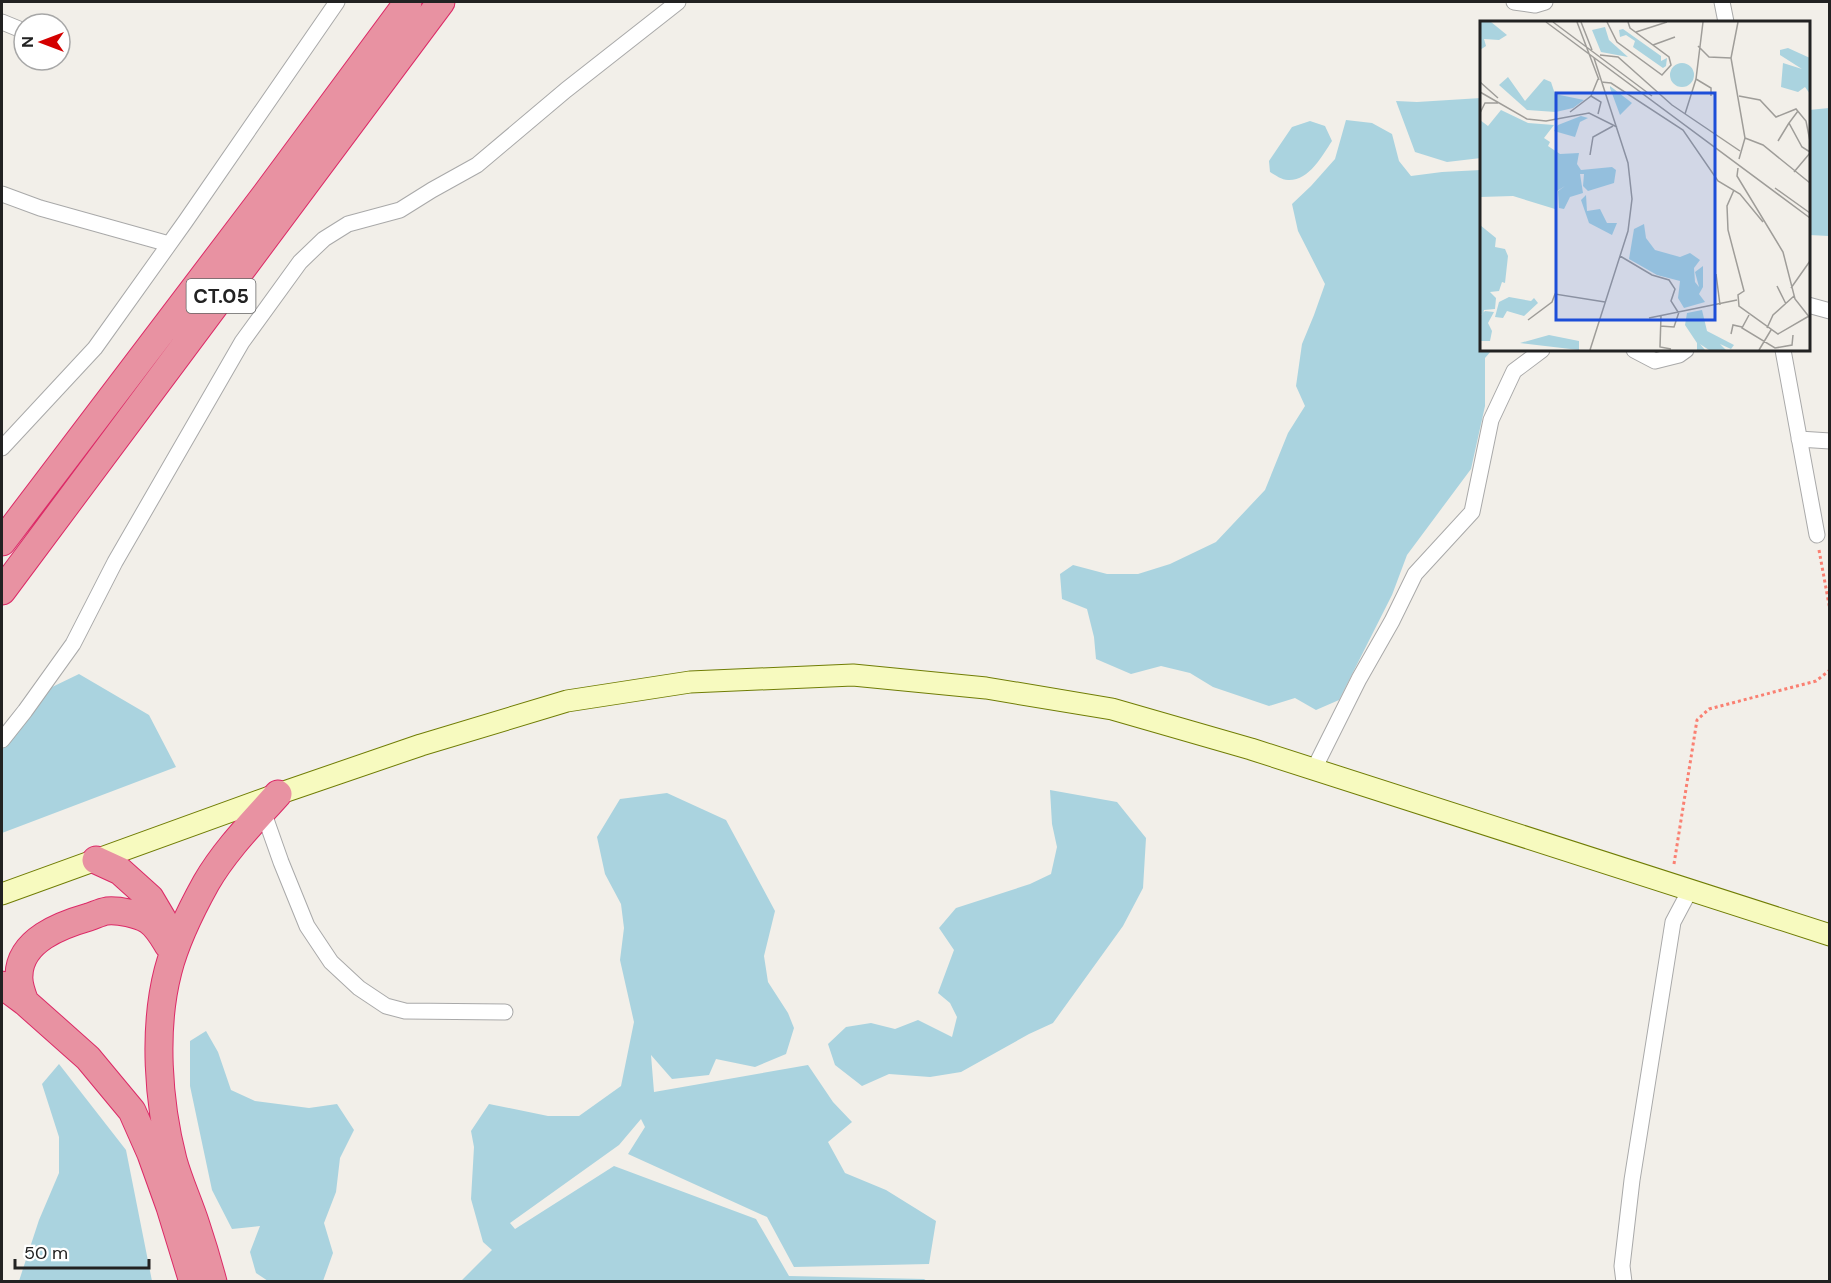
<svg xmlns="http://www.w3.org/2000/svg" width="1831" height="1283" viewBox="0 0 1831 1283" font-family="'DM Sans',sans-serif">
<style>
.water{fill:#aad3df}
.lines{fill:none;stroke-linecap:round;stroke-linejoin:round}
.street-casing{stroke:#a9a9a9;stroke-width:17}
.secondary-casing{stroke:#707d05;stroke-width:23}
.highway-casing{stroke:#dc2a67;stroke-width:29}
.path{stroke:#fa8072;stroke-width:3;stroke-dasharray:3 3;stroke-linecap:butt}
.street{stroke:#fff;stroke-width:15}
.secondary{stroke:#f7fabf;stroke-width:21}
.highway{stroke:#e892a2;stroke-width:27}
.labels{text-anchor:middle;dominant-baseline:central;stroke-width:5;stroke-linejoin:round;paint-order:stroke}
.shield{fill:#fff;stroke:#646464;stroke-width:1.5}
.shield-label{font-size:20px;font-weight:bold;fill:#222}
.inset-road{fill:none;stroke:#9f9d99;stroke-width:1.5}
.view{fill:#1d4ed8;fill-opacity:0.15;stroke:#1d4ed8;stroke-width:3}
.inset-edge{fill:none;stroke:#222;stroke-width:3}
</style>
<rect width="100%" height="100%" fill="#f2efe9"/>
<path class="water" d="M 1481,98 L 1481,158 L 1447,162 L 1415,152 L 1396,101 L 1417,102 Z
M 1829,108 L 1829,236 L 1809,235 L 1809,110 Z
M 1346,120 L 1372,123 L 1392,134 L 1399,161 L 1411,176 L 1442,172 L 1481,170 L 1482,350 L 1492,350 L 1485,358 L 1485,406 L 1471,469 L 1407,555 L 1392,595 L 1339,700 L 1316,710 L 1295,698 L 1269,706 L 1213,687 L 1190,673 L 1161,666 L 1131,674 L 1096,659 L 1094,637 L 1087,609 L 1062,599 L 1060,574 L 1073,565 L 1107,574 L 1138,574 L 1170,564 L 1216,542 L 1265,490 L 1288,433 L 1305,406 L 1296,386 L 1302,344 L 1314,315 L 1325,284 L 1298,231 L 1292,204 L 1311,186 L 1335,159 Z
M 1310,121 L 1325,126 L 1332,141 C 1322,156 1309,181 1288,180 C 1282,180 1275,175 1270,172 L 1269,161 L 1292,127 Z
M 79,674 L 149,715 L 176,767 L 2,833 L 2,750 L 48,689 Z
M 1050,790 L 1117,802 L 1146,838 L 1143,888 L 1123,926 L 1053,1023 L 1029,1034 L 961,1072 L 930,1077 L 889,1074 L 862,1086 L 835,1065 L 828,1044 L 846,1027 L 871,1023 L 895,1029 L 918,1020 L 952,1037 L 957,1017 L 950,1003 L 938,993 L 954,950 L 939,928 L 956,908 L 1030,884 L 1051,874 L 1057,847 L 1052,824 Z
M 667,793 L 726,820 L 775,911 L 764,956 L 768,982 L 788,1013 L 794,1028 L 786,1054 L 755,1067 L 716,1059 L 709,1075 L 672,1079 L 651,1055 L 654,1092 L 808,1065 L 833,1102 L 852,1122 L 828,1142 L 845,1173 L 886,1190 L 936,1221 L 929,1264 L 794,1267 L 767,1217 L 628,1154 L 645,1127 L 641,1119 L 619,1145 L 510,1223 L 515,1229 L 614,1166 L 756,1219 L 789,1276 L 924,1279 L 927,1281 L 461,1281 L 492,1250 L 483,1242 L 471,1199 L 474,1147 L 471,1131 L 489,1104 L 548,1116 L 579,1116 L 621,1086 L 634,1022 L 620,960 L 624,928 L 621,904 L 605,874 L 597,837 L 620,799 Z
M 206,1031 L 218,1052 L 231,1090 L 255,1101 L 309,1108 L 337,1104 L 354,1130 L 340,1158 L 336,1192 L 324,1223 L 333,1253 L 323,1281 L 268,1281 L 256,1273 L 250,1252 L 260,1226 L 232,1229 L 212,1190 L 190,1086 L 190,1041 Z
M 59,1064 L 126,1150 L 152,1281 L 19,1281 L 39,1220 L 59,1173 L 59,1137 L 42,1084 Z"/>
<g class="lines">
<g class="street-casing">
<path id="street" d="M 1514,2 L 1535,5 L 1545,2
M 1722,2 L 1726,22
M 2,22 L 24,31
M 2,194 L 40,208 L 169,244
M 1808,305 L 1830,311
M 1634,350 L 1655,361 L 1679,355 L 1686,350
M 1783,350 L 1817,535
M 1799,439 L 1830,441
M 2,448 L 95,348 L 185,222 L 337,2
M 2,740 L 25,711 L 73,644 L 115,562 L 242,342 L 300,262 L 324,239 L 348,224 L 400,210 L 432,190 L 477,165 L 566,90 L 678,2
M 1314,769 L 1359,679 L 1392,621 L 1415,574 L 1472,512 L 1491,420 L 1514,371 L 1542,350
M 263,811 L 281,862 L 307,926 L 331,962 L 359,988 L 386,1006 L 405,1011 L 505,1012
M 1624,1282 L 1622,1266 L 1632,1180 L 1673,922 L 1690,890"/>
</g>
<g class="secondary-casing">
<path id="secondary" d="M 2,894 L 278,794 L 421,745 L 567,701 L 690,682 L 853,675 L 986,688 L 1112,709 L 1251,749 L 1830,935"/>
</g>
<g class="highway-casing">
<path id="highway" d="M 2,542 L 266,194 L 408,2
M 2,591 L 441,2
M 96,860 L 120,871 L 150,898 L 163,920 L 166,934
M 2,985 L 25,1002 L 88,1058 L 132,1111 L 151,1154 L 170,1207 L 193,1282
M 25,1002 C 22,994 18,984 19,975 C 20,940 61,925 89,917 C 95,915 101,912 107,911 C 119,910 138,914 148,920 C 157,926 162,935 168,945
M 213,1282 C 208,1263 202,1243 196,1225 C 189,1203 179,1182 173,1160 C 158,1102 153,1029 168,971 C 176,940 191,910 206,883 C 225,850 253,822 278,794"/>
</g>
<path class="path" d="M 1819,550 L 1830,610
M 1674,864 L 1697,720 L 1709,709 L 1816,681 L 1830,670"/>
<use href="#street" class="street"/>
<use href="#secondary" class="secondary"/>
<use href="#highway" class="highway"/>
</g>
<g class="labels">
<rect class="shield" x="186.5" y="279" width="69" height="34" rx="4.5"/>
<g class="shield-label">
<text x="221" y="296">CT.05</text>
</g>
</g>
<g transform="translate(1480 21)">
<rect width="330" height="330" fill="#f2efe9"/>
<path d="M 1,1 L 11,1 L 27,14 L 19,19 L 4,18 L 6,25 L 0,29 ZM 125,6 L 129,19 L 148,36 L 121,31 L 112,9 ZM 143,8 L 181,35 L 181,40 L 187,37 L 186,45 L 183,47 L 153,26 L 155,20 L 146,14 L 140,16 L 139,9 ZM 308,27 L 330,37 L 330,73 L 325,66 L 318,71 L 301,66 L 303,42 L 322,48 L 300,34 L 300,29 ZM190 54a12 12 0 1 1 24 0a12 12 0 1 1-24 0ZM 28,56 L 45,80 L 64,58 L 71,61 L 75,73 L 104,79 L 93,87 L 76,91 L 47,89 L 19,64 ZM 130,65 L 152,82 L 140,94 L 130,67 ZM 21,89 L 48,102 L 74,104 L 64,117 L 70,121 L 68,125 L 80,133 L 99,132 L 97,143 L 101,149 L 132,146 L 136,149 L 134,162 L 108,170 L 103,165 L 104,153 L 100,153 L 103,172 L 90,176 L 84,188 L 79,187 L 78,170 L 85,165 L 77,170 L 75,188 L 33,175 L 0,176 L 0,99 L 8,105 ZM 101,95 L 108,97 L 100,101 L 95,116 L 74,110 L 78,104 ZM 106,174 L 107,190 L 120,188 L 127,202 L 137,202 L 132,214 L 109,202 L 101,179 ZM 164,203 L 166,217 L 175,229 L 200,236 L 210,232 L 220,239 L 214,247 L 215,261 L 219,266 L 215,251 L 223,245 L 223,266 L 219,273 L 225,281 L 204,287 L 198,277 L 200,260 L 177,254 L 149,238 L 154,208 ZM 0,204 L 16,217 L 15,226 L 25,228 L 28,235 L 25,262 L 22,261 L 19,270 L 10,271 L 16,277 L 15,288 L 4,289 L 3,294 L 0,293 ZM 29,276 L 51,280 L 54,277 L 58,282 L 44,295 L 27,290 L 23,297 L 15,296 L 19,281 ZM 222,289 L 227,310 L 254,324 L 251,328 L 240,323 L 246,329 L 229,329 L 220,323 L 225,329 L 217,329 L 217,322 L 205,304 L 207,292 ZM 5,290 L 14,291 L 8,302 L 12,310 L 10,320 L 0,320 L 0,295 ZM 69,314 L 99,320 L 99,329 L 40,322 Z" fill="#aad3df"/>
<path class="inset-road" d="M 66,1 L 330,197M 73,1 L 172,75M 97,1 L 119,59M 101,1 L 112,29M 127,1 L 137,21 L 182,54 L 191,44 L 189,36 L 150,7 L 148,1M 258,1 L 251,37 L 265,117 L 259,138M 156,11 L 187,1M 173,24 L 195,16M 218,25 L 229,36 L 251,37M 120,34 L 138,36 L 192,84 L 260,130M 216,58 L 231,67 L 231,75M 0,61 L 18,77M 121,61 L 131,62 L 203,109 L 238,160 L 260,173 L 283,201M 0,71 L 47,98 L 66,100 L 109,92 L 137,106M 111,75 L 121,81 L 118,93M 259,75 L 280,79 L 296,96 L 316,88 L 326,100 L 330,120M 318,90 L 309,102 L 322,126 L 330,131M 90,91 L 111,75 L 118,58M 0,92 L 5,82 L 18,82M 205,93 L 216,58 L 223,1M 265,117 L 283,124 L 330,162M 298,120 L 309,102M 110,134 L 113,116 L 133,105M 258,147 L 257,155 L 303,231 L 315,278 L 330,297M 314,151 L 330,132M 295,167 L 330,192M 254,169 L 247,185 L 248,209 L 264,270 L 258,274 L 259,285 L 298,313 L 329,295M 140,235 L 172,254 L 189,259 L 195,268 L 191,280 L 198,291M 236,253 L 240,284M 297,265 L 306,283M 311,267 L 330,240M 269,294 L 262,307 L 295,327 L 312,324 L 313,314M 181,295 L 180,326 L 191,328M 169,297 L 257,279M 48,299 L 72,281 L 75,273 L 125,281M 180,305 L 194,306 L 199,291M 287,307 L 293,294 L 314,275M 251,313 L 253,304 L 262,306M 110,329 L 148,210 L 152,178 L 148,142 L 114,37M 279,329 L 291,309"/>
<path class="view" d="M 76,72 L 235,72 L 235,299 L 76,299 Z"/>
<rect width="330" height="330" class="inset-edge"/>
</g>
<rect width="1831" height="1283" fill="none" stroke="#222222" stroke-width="6"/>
<g transform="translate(42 42) rotate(270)"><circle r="28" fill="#ffffff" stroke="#a7a7a7" stroke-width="1.5"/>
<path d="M0-4.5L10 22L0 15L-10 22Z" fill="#d40000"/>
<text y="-9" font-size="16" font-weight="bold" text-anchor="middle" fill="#222222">N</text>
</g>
<path d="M15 1259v9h134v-9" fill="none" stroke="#222222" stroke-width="3"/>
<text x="24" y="1259" font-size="18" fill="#222222" stroke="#ffffff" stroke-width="4.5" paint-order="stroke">50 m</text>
</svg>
